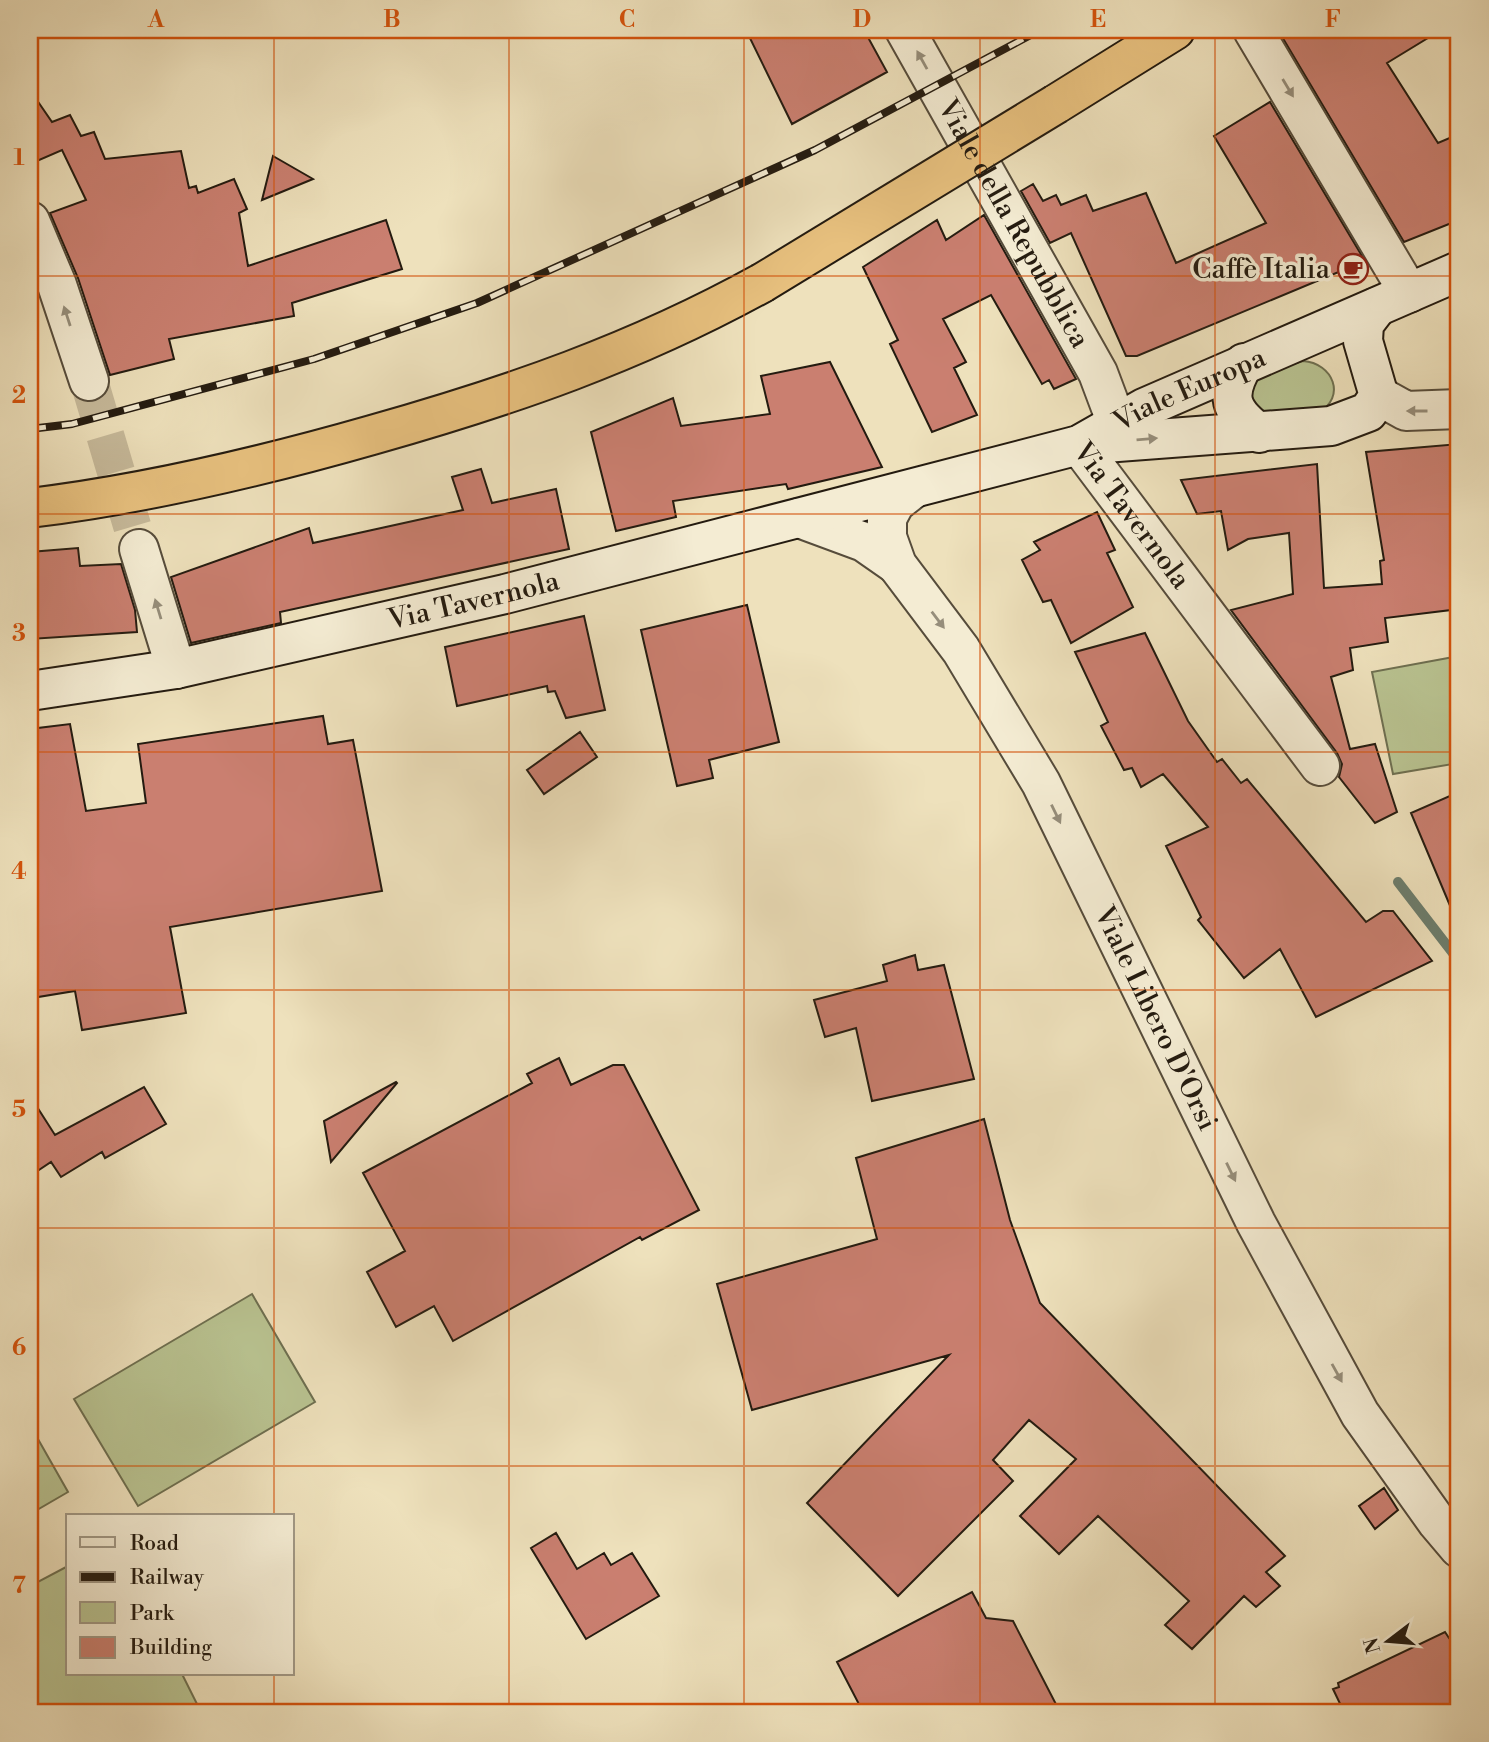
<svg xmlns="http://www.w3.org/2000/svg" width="1489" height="1742" viewBox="0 0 1489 1742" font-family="'Libre Bodoni',serif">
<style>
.green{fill:#b9c391;stroke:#6e6f50;stroke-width:2}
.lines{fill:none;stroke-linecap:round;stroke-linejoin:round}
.stream{stroke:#6b7d6d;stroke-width:10}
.building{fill:#ca7f70;stroke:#241b10;stroke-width:2}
.minor-tunnel{stroke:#c6b99a;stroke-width:38;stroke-dasharray:38 19;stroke-linecap:butt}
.minor-casing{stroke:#564c3b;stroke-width:42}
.tertiary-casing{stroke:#564c3b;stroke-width:42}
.secondary-casing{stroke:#241b10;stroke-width:42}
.trunk-casing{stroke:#241b10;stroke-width:42}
.minor{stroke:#f4ecd3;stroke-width:38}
.tertiary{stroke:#f4ecd3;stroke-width:38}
.secondary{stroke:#f4ecd3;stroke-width:38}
.trunk{stroke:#e7c07e;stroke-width:38}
.rail-casing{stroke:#241b10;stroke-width:8}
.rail{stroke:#f4ecd3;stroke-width:5;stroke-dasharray:16;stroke-linecap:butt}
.trunk-bridge-casing{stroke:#241b10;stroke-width:42;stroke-linecap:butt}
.trunk-bridge{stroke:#e7c07e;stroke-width:38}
.oneway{fill:#968e7b}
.grid{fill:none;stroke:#d4530c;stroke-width:2;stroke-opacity:0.55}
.labels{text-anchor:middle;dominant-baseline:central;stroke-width:7;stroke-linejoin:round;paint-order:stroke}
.street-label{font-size:28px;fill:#241b10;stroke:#f4ecd3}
.poi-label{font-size:28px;fill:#241b10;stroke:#f4ecd3;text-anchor:end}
.neatline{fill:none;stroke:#d4530c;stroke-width:2.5}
.grid-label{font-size:23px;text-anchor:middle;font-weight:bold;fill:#d4530c}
</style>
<rect width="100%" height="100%" fill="#eee1bc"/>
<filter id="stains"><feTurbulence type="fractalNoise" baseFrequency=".00286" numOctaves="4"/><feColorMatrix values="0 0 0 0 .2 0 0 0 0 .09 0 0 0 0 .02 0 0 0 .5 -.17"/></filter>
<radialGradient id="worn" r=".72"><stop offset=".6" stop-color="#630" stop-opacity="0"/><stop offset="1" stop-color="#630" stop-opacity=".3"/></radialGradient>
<path class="green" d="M 1303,361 C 1333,363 1347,397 1318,413 C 1305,420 1279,417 1264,419 L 1246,388 L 1260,374 Z
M 1459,656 L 1459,763 L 1393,774 L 1372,672 Z
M 252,1294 L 315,1402 L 138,1506 L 74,1399 Z
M 30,1425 L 68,1492 L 30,1514 Z
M 68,1566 L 68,1674 L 182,1674 L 201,1712 L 30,1712 L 30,1586 Z"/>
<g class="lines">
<path class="stream" d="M 1398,882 L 1459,961"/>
</g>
<path class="building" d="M 746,30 L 864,30 L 887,72 L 792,124 Z
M 1278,30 L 1441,30 L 1387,63 L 1438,143 L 1459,134 L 1459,220 L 1404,242 Z
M 30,90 L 52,122 L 70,115 L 81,136 L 94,132 L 105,159 L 181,151 L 189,188 L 196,186 L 198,193 L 234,179 L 247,209 L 239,213 L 248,266 L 386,220 L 402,269 L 292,303 L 294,316 L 169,339 L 174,359 L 110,375 L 78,278 L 50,213 L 86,200 L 62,150 L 30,164 Z
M 1270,102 L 1365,261 L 1137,356 L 1126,356 L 1071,233 L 1050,243 L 1021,191 L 1033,184 L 1043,201 L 1056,195 L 1061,205 L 1086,195 L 1093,211 L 1146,193 L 1176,263 L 1266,223 L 1214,136 Z
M 273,156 L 313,179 L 262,200 Z
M 984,215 L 1076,379 L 1054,389 L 1049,380 L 1042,384 L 991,295 L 943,319 L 966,362 L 954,368 L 977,415 L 932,432 L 890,344 L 898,340 L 863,267 L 937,220 L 946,240 Z
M 830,362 L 882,467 L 788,489 L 786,484 L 673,501 L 676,517 L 616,531 L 591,432 L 673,398 L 681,426 L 770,414 L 761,376 Z
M 1459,444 L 1459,609 L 1385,618 L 1388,642 L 1350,648 L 1353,670 L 1331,677 L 1350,749 L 1375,744 L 1397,812 L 1375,823 L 1339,777 L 1342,764 L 1337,753 L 1231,610 L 1293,594 L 1289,533 L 1248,539 L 1228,550 L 1221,511 L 1197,514 L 1181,480 L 1317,464 L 1324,588 L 1382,584 L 1380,561 L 1384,560 L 1366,452 Z
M 481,469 L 492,503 L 556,489 L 569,549 L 280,612 L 281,623 L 191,643 L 171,577 L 309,528 L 313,543 L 463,510 L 452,477 Z
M 1097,512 L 1115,550 L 1107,553 L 1133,607 L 1071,643 L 1051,600 L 1043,602 L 1022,560 L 1040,550 L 1034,542 Z
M 78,548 L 80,566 L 121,564 L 135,610 L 137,632 L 30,639 L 30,588 L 36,588 L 30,552 Z
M 747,605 L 779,742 L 709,760 L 713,778 L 677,786 L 641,630 Z
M 584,616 L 605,710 L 566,718 L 555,691 L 548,692 L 547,686 L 457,706 L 445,647 Z
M 1145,633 L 1188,721 L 1217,762 L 1222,759 L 1241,783 L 1247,779 L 1366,922 L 1383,911 L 1393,911 L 1432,961 L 1316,1017 L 1280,949 L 1244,978 L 1198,920 L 1201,917 L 1166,846 L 1208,827 L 1163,774 L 1141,787 L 1132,768 L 1124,770 L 1101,726 L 1108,722 L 1075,652 Z
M 323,716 L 328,744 L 353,740 L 382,891 L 170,927 L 186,1013 L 82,1030 L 75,991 L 38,997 L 30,953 L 30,729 L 70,724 L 86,811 L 146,803 L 138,744 Z
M 580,732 L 597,757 L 544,794 L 527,770 Z
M 1452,795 L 1459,809 L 1459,927 L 1411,813 Z
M 915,955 L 918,970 L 944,965 L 974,1079 L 872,1101 L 856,1028 L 825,1037 L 814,1000 L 887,981 L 883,965 Z
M 559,1058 L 571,1085 L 613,1065 L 624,1065 L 699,1210 L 642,1240 L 640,1237 L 453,1341 L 434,1306 L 396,1327 L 367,1272 L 405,1251 L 363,1173 L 532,1083 L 527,1074 Z
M 396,1082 L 397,1083 L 331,1162 L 324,1121 Z
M 144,1087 L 166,1124 L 105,1158 L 102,1152 L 61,1177 L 51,1162 L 30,1176 L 30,1096 L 55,1135 Z
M 984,1119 L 1010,1220 L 1040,1303 L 1285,1556 L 1266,1572 L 1280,1586 L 1256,1607 L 1244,1596 L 1192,1649 L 1165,1625 L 1189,1601 L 1098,1516 L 1059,1554 L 1020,1516 L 1076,1459 L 1029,1420 L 993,1460 L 1013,1481 L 898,1596 L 807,1503 L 949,1355 L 752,1410 L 717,1284 L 877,1239 L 856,1158 Z
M 1384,1488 L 1398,1510 L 1375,1529 L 1359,1506 Z
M 556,1533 L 577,1569 L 604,1553 L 611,1565 L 632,1553 L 659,1596 L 586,1639 L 531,1548 Z
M 972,1592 L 986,1618 L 1013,1621 L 1060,1712 L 863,1712 L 837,1662 Z
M 1445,1632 L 1449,1638 L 1459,1634 L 1459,1712 L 1344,1712 L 1333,1689 L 1339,1687 L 1338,1683 Z"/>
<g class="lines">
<path class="minor-tunnel" d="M 89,381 L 139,549"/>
<g class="minor-casing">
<g id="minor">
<path id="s1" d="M 905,30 L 1098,373 L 1116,421"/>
<path d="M 1253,30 L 1409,293"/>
<path d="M 30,221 L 57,285 L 89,381"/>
<path d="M 1379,396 L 1406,411 L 1459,409"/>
<path id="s2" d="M 1079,445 L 1320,766"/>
<path d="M 139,549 L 176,669"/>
</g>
</g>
<g class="tertiary-casing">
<g id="tertiary">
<path id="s3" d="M 913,489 L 895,503 L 887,518 L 887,537 L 897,565 L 961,650 L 1041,783 L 1256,1223 L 1360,1414 L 1437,1522 L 1459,1548"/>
<path d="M 799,518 L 864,542 L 897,565"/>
</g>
</g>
<g class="secondary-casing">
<g id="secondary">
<path d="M 1244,363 C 1225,396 1229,410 1259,433"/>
<path d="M 1091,444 L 1331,426 L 1368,412 L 1379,396 L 1363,341 L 1364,324 L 1377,307"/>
<path id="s4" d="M 30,691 L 176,669 L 505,594 L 1079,445 L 1144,408 L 1459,271"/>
</g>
</g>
<g class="trunk-casing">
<path id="trunk" d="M 1056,104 L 1175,30
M 30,508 C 146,494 260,467 372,435 C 510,396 635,353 762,283"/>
</g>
<use href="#minor" class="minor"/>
<use href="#tertiary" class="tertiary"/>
<use href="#secondary" class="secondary"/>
<use href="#trunk" class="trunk"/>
<g class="rail-casing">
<path id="rail" d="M 30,429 L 72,424 L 314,359 L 477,303 L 815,150 L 1040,30"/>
</g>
<use href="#rail" class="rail"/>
<g class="trunk-bridge-casing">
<path id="trunk-bridge" d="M 762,283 L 1056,104"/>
</g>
<use href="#trunk-bridge" class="trunk-bridge"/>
</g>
<defs><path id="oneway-solid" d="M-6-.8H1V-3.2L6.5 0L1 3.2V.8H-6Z" transform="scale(1.75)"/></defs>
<g class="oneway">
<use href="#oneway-solid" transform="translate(922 60) rotate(-119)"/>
<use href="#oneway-solid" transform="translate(1288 88) rotate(59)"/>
<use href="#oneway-solid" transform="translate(67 316) rotate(-108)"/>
<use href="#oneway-solid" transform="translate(1417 411) rotate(180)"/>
<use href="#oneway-solid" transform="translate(1147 439) rotate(-5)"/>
<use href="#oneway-solid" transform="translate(158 609) rotate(-107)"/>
<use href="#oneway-solid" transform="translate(938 620) rotate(53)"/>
<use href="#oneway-solid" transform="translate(1056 814) rotate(64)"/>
<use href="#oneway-solid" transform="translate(1231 1172) rotate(64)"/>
<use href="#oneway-solid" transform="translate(1337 1373) rotate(61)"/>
</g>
<path class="grid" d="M 274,30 L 274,1516M 509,30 L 509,1712M 744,30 L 744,1712M 980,30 L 980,1712M 1215,30 L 1215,1712M 30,276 L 1459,276M 30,514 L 1459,514M 30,752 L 1459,752M 30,990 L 1459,990M 30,1228 L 1459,1228M 30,1466 L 1459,1466M 274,1674 L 274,1712"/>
<defs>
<g id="cafe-ring" transform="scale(1.575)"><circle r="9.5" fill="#f4ecd3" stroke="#8f2418" stroke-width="1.5"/><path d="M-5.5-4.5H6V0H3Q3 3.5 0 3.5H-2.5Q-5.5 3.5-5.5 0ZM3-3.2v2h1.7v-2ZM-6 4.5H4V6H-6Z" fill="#8f2418"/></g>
</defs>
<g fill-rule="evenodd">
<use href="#cafe-ring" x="1353" y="269"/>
</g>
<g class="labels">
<g class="street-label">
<text stroke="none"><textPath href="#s1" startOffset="222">Viale della Repubblica</textPath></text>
<text stroke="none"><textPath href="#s4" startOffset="1202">Viale Europa</textPath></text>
<text stroke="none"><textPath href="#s2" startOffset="88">Via Tavernola</textPath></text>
<text stroke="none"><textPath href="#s4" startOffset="453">Via Tavernola</textPath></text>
<text stroke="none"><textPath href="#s3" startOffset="612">Viale Libero D'Orsi</textPath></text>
</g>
<g class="poi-label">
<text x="1330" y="269">Caffè Italia</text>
</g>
</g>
<rect width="1489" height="1742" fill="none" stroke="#eee1bc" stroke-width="77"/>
<rect x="66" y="1514" width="228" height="161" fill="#f4ecd3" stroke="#a19885" stroke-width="2"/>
<rect x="80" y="1537" width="35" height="10" fill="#f4ecd3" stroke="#a19885" stroke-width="2"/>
<text x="130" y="1550" font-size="21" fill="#241b10">Road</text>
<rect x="80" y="1572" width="35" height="10" fill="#241b10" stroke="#a19885" stroke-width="2"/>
<text x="130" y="1584" font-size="21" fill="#241b10">Railway</text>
<rect x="80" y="1602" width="35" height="21" fill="#b9c391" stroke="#a19885" stroke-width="2"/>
<text x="130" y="1620" font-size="21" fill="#241b10">Park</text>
<rect x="80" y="1637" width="35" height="21" fill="#ca7f70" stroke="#a19885" stroke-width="2"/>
<text x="130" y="1654" font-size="21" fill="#241b10">Building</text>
<g transform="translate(1388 1641) rotate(254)" stroke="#f4ecd3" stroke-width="5" paint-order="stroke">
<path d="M0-5L12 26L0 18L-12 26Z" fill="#241b10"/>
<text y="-10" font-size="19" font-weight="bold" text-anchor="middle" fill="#241b10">N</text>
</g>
<rect x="38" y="38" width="1412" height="1666" class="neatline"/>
<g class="grid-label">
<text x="156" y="27">A</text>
<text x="392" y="27">B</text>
<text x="627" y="27">C</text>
<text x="862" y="27">D</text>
<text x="1098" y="27">E</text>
<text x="1333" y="27">F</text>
<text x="19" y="165">1</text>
<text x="19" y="403">2</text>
<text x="19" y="641">3</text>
<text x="19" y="879">4</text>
<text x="19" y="1117">5</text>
<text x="19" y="1355">6</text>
<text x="19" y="1593">7</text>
</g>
<rect width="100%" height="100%" filter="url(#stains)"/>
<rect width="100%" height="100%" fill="url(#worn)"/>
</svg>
